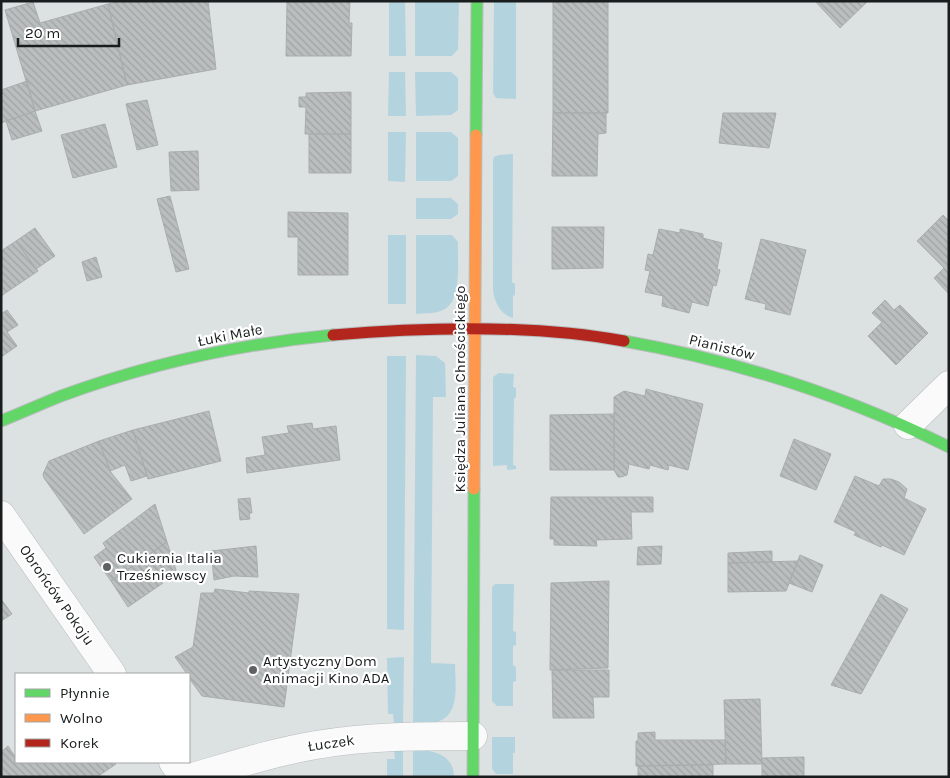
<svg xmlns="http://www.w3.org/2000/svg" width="950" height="778" viewBox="0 0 950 778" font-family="Karla,sans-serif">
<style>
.grass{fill:#b3d4df}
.building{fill:url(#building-back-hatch);stroke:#a9adae}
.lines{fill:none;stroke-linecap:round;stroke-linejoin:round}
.street-casing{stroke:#b9bdbe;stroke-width:29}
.fast-casing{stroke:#b9bdbe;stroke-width:13}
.slow-casing{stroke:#b9bdbe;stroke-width:13}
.jam-casing{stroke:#b9bdbe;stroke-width:13}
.street{stroke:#fafafb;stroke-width:28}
.fast{stroke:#63d668;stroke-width:11}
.slow{stroke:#ff974d;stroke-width:11}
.jam{stroke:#b3261e;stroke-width:11}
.poi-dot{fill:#5e6263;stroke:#fff;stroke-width:2}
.labels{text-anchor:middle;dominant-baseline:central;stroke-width:4.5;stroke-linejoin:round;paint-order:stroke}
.street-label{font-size:15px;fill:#1a1d1e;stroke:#fff}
.poi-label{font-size:15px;fill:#1a1d1e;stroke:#fff;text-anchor:start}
</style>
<defs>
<pattern id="building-back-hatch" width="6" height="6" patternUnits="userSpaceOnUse" patternTransform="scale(1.25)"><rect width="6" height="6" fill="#babebe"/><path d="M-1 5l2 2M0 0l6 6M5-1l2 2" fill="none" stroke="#9fa3a3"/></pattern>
</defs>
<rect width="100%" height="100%" fill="#dce1e2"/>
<path class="grass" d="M 389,1 L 405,1 L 406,56 L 389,56 Z
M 415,1 L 459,1 L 458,49 L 452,56 L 415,56 Z
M 494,1 L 516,1 L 516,99 L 496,98 L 493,93 Z
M 389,72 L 405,72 L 406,116 L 388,116 Z
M 415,72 L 451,72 L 458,78 L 458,110 L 451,115 L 416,116 Z
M 388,132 L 406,132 L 405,182 L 388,181 Z
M 416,132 L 451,132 L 458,138 L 458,176 L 451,181 L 416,181 Z
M 513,154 L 512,282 L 515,284 L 515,295 L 513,296 L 513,318 C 500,314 495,303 493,291 L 493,160 L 494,157 L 499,155 Z
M 416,198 L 451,198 L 458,204 L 458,214 L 451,219 L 416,219 Z
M 388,235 L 406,235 L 406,304 L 388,304 Z
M 416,235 L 452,235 L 458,242 C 457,260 463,301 443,310 C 435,314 425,313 416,314 Z
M 416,355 L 436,356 L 445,363 L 446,397 L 433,397 L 431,663 L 455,664 C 455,683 461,715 437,722 C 429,724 421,724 413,724 Z
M 387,356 L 406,356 L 404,630 L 387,629 Z
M 499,373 L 514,374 L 513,387 L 516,388 L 516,397 L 514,399 L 513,465 L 516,466 L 516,469 L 507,470 L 507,465 L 493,466 L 493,377 Z
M 495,584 L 514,584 L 513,631 L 516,632 L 516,645 L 513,646 L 513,665 L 516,667 L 516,681 L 513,682 L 513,706 L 497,706 L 492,701 L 492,587 Z
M 404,657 L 403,725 L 394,725 L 393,714 L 388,714 L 387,658 Z
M 492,737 L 515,737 L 515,753 L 513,753 L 513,774 L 496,774 L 492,769 Z
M 394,749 L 403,749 L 403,777 L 387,777 L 387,759 L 395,759 Z
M 413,749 C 432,750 454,754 454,777 L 413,777 Z"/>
<path class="building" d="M 120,1 L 208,1 L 216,69 L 127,85 L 108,4 Z
M 287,1 L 350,1 L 349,23 L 352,23 L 351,56 L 286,56 Z
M 553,1 L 608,1 L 608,113 L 553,113 Z
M 815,1 L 868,1 L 840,28 Z
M 33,2 L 40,23 L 108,4 L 127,85 L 35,111 L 5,10 Z
M 27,81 L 35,111 L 1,123 L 1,90 Z
M 351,92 L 351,134 L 305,134 L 306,107 L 299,107 L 299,97 L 306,97 L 306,93 Z
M 147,100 L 158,145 L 137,150 L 126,104 Z
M 35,111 L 42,131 L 12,140 L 6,121 Z
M 553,113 L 606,113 L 606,133 L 598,134 L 597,176 L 552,176 Z
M 723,113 L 776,113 L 769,148 L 719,143 Z
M 105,124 L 117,167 L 73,178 L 61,135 Z
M 309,134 L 351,134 L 351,173 L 309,173 Z
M 198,151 L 199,190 L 171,191 L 169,152 Z
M 170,196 L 189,269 L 176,272 L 157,199 Z
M 288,212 L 348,213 L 348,275 L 298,275 L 298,237 L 288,237 Z
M 943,215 L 949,221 L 949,294 L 934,278 L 944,268 L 917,241 Z
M 552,227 L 604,227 L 603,268 L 552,269 Z
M 35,228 L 55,256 L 36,269 L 16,241 Z
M 659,229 L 680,233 L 680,229 L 703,234 L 703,238 L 722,243 L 717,269 L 720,270 L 716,286 L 713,285 L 708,306 L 692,302 L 689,313 L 662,306 L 663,296 L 645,292 L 650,271 L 645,270 L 648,254 L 653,255 Z
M 761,239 L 806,250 L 790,315 L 765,309 L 766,304 L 745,299 Z
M 16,241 L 38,271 L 1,296 L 1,251 Z
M 96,257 L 102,277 L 87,281 L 82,262 Z
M 885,300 L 894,310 L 900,305 L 928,333 L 896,365 L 868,336 L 882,322 L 872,313 Z
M 7,310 L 18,325 L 7,332 L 17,346 L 1,357 L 1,314 Z
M 646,389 L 703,404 L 688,470 L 669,465 L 668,470 L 650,465 L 649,469 L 629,464 L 627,475 L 621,477 L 618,477 L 614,470 L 614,397 L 624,391 L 645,396 Z
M 209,411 L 221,461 L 148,479 L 133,430 Z
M 614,414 L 614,470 L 550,470 L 550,415 Z
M 312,423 L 313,429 L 336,426 L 340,460 L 247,473 L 246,458 L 265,455 L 262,437 L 289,433 L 287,426 Z
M 133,430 L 147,476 L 131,481 L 125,465 L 110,471 L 99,441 Z
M 794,439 L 831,454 L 816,490 L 780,476 Z
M 99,441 L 110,471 L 132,499 L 84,534 L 44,478 L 43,474 L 49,461 Z
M 855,476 L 879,486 L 883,479 L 891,479 L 899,482 L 907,489 L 904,498 L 926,509 L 904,555 L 882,545 L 881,547 L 854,535 L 856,532 L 834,522 Z
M 551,497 L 653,497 L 653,512 L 631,512 L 632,539 L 596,540 L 597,546 L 554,545 L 554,539 L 550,539 Z
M 250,498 L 252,513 L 249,513 L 250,519 L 240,520 L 238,499 Z
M 155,504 L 167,542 L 111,581 L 94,557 L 106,548 L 103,543 Z
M 167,542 L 176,570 L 161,580 L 163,583 L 128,607 L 111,581 Z
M 256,546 L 258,577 L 234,576 L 214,580 L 211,551 Z
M 662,546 L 661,564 L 637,565 L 638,547 Z
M 772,551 L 772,562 L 728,563 L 728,553 Z
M 800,555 L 823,565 L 812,592 L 789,583 Z
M 798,561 L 786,591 L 728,592 L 728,563 Z
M 609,581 L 608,668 L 550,670 L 551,583 Z
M 215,589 L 249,593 L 249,591 L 299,594 L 284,707 L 202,696 L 189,678 L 189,674 L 187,674 L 175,657 L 193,647 L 201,593 L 214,593 Z
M 881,594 L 908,609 L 861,694 L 831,685 Z
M 1,599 L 12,614 L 1,621 Z
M 552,670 L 609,670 L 609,697 L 593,697 L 594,718 L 553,718 Z
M 760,699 L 762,764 L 726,764 L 724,700 Z
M 655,732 L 655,740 L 725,740 L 726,764 L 636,766 L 636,741 L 638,741 L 638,733 Z
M 8,746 L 16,758 L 16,762 L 114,762 L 116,764 L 97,777 L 1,777 L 1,752 Z
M 804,757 L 804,777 L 762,777 L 762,758 Z
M 713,765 L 713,777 L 638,777 L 638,766 Z"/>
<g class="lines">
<g class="street-casing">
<path id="street" d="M 908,425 L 949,385
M 1,515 L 112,674
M 173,762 L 184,777
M 193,777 C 234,765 274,752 316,745 C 368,736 420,736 473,736"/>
</g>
<g class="fast-casing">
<path id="fast" d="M 476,135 L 477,1
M 624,341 C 737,361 846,396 949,447
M 1,421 C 21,413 41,404 61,396 C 148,364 240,344 333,335
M 473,777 L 474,489"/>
</g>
<g class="slow-casing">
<path id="slow" d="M 474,489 L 476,135"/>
</g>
<g class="jam-casing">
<path id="jam" d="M 333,335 C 426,327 531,324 624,341"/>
</g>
<use href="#street" class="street"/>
<use href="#fast" class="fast"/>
<use href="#slow" class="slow"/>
<use href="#jam" class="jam"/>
</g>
<g class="poi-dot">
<circle cx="107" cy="567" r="5"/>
<circle cx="253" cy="670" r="5"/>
</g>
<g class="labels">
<g class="street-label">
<text transform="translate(230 335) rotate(-11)">Łuki Małe</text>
<text transform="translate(722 347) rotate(14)">Pianistów</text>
<text transform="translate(460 389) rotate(-90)">Księdza Juliana Chrościckiego</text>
<text transform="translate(57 595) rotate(55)">Obrońców Pokoju</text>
<text transform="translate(331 743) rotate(-8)">Łuczek</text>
</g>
<g class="poi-label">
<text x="117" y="558">Cukiernia Italia<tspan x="117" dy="17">Trześniewscy</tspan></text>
<text x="263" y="661">Artystyczny Dom<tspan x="263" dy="17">Animacji Kino ADA</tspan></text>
</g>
</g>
<rect width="950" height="778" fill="none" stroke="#1a1d1e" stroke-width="5"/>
<rect x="15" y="673" width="175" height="90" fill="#ffffff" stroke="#a3a5a5"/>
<rect x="25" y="689" width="25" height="8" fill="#63d668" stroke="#a3a5a5"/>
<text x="60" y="698" font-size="15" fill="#1a1d1e">Płynnie</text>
<rect x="25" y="714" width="25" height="8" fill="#ff974d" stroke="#a3a5a5"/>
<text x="60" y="723" font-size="15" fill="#1a1d1e">Wolno</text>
<rect x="25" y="739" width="25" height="8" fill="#b3261e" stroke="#a3a5a5"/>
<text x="60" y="748" font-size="15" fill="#1a1d1e">Korek</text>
<path d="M18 38v8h101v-8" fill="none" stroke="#1a1d1e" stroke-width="2.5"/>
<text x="25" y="38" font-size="15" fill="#1a1d1e" stroke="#ffffff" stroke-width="4" paint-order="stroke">20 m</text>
</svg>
